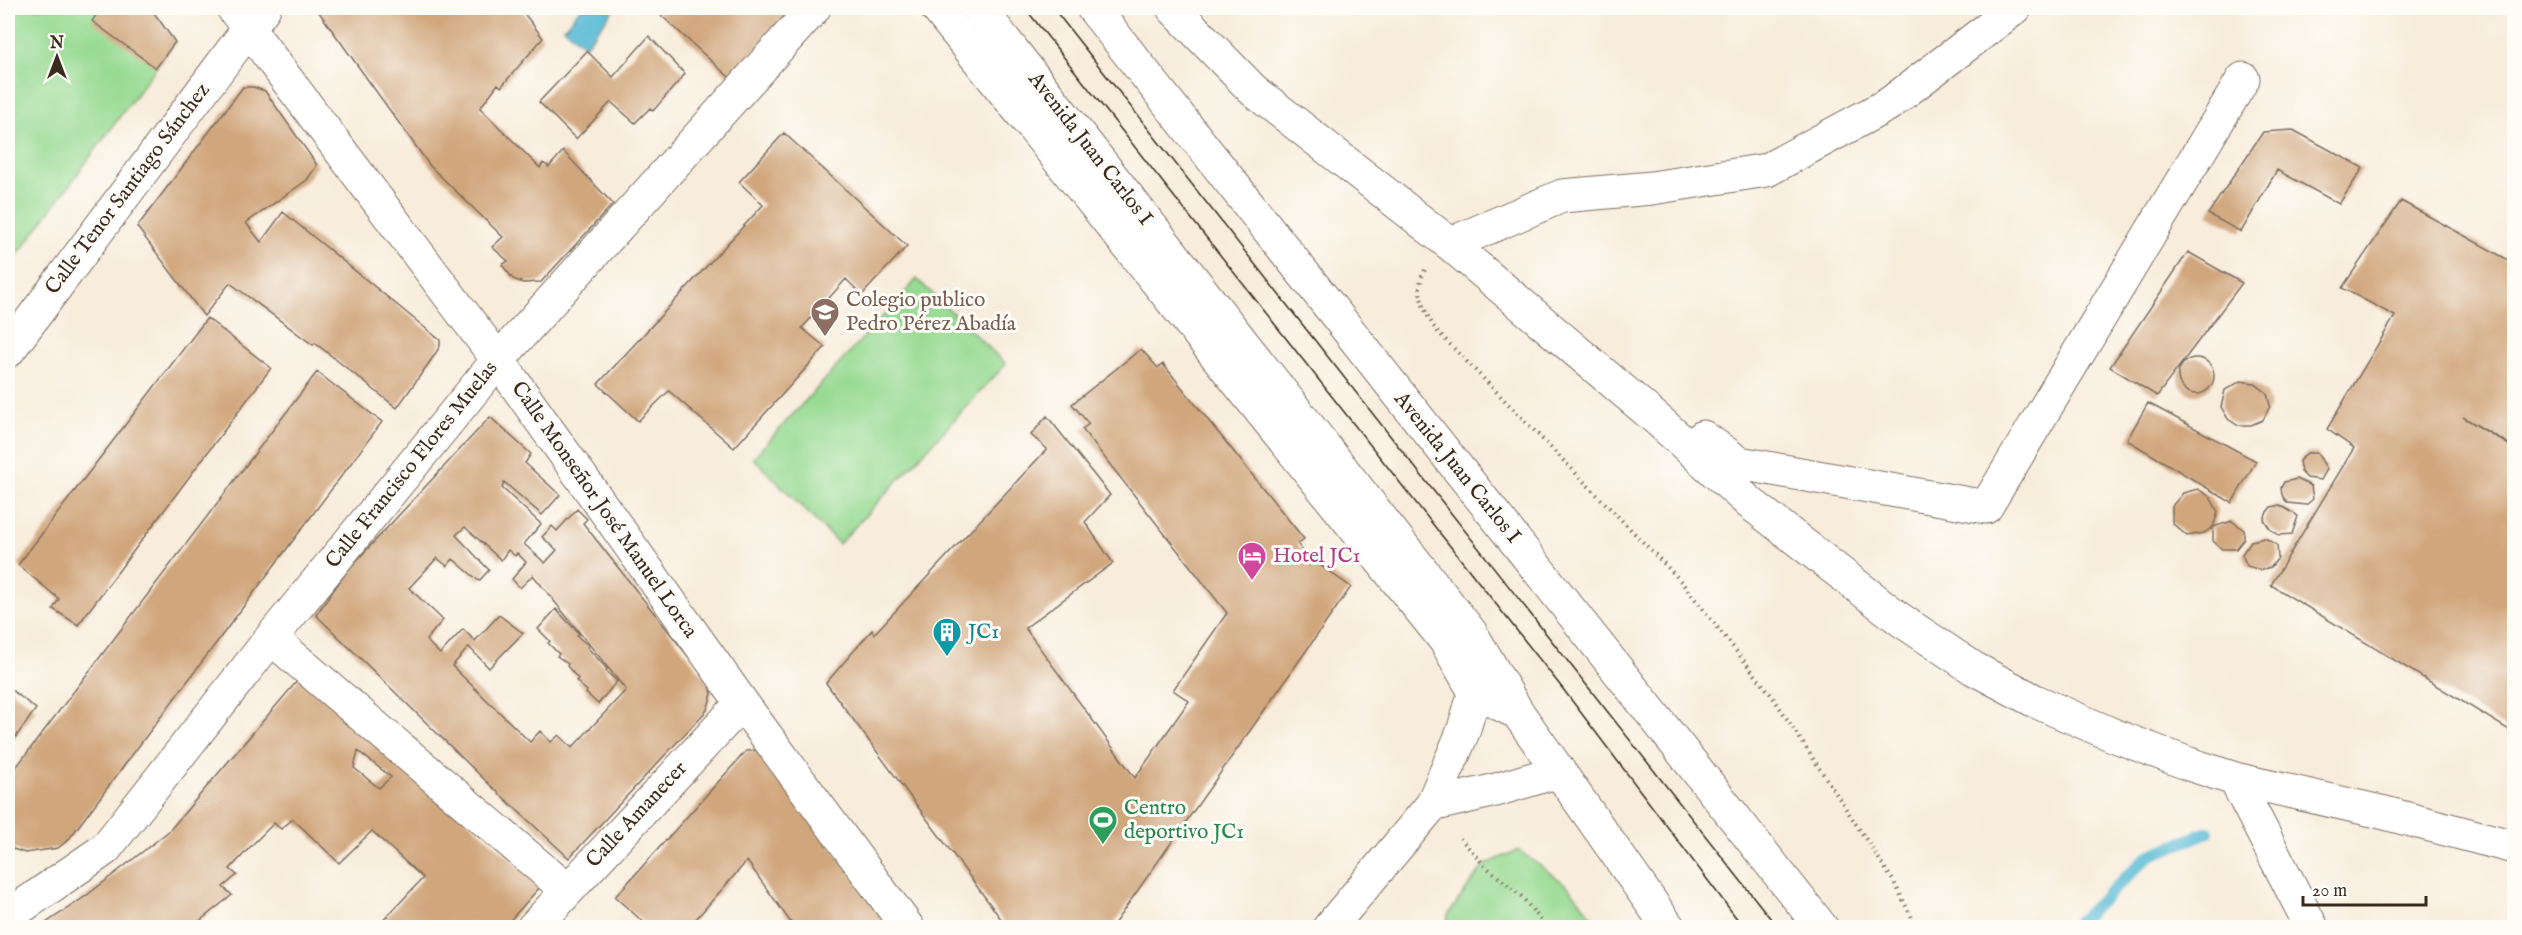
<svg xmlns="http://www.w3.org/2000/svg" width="2522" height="935" viewBox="0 0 2522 935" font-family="'IM FELL English',serif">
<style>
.green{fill:#97da92;stroke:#698258;stroke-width:1.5}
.water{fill:#56b9d4;stroke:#487279;stroke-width:1.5}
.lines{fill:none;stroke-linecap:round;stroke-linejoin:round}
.stream{stroke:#56b9d4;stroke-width:12}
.building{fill:#d0a67b;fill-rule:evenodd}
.minor-casing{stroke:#7d6e60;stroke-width:35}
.major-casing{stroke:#7d6e60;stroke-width:35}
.path{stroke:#7d6e60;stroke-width:4;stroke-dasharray:1.5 4.5;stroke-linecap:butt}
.minor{stroke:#fff;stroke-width:33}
.major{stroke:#fff;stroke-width:33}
.tram{stroke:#3b2a1e;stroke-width:1.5}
.labels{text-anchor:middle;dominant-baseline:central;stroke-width:6;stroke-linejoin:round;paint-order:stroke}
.street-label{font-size:21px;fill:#3b2a1e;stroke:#fdfcf7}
.education-label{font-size:21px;fill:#785e54;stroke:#fdfcf7;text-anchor:start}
.hotel-label{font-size:21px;fill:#b23c85;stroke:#fdfcf7;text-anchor:start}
.culture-label{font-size:21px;fill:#0d838f;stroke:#fdfcf7;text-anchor:start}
.leisure-label{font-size:21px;fill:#27864d;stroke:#fdfcf7;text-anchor:start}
</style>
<rect width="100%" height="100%" fill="#fdfcf7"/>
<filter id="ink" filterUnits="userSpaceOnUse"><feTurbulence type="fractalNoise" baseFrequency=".0167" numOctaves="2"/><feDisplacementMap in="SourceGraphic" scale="12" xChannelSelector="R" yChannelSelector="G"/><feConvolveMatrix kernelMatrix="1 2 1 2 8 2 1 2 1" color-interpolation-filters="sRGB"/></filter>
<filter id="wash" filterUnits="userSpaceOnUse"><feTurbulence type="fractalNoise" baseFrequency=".008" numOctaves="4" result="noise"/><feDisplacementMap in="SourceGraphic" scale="24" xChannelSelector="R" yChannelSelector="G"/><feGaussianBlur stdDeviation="1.35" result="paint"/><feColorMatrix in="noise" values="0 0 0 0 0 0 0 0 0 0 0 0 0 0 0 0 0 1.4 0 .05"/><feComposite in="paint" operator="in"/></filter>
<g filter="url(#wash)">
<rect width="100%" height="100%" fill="#f8ecda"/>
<path class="green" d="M 8,8 L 155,8 L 152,10 L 175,42 L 8,268 Z
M 917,279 L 1006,364 L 839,544 L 753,458 Z
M 1518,850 L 1567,885 L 1601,927 L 1447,927 L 1448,915 L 1484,865 Z"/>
<path class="water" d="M 581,8 L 615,8 L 585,46 L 564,28 Z"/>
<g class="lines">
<path class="stream" d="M 2072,928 L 2149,856 L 2208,832"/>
</g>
<g id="blocks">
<path class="building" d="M 101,8 L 155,8 L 152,10 L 175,42 L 156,68 L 92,21 Z
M 316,8 L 520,8 L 543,38 L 501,87 L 498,84 L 480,108 L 540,168 L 543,163 L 549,167 L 563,151 L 613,204 L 541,282 L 523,283 L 513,279 L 502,265 L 508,261 L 492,247 L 503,237 L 430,166 Z
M 653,8 L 794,8 L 730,78 Z
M 649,36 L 685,74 L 653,111 L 650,108 L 635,123 L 611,102 L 576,139 L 539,102 L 587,51 L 613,77 Z
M 243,87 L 253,87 L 265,91 L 317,165 L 307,180 L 246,223 L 261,242 L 283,212 L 440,340 L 440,346 L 434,356 L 397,408 L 315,343 L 313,345 L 230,283 L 204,316 L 137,227 Z
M 2293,130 L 2363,168 L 2339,204 L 2277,170 L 2241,232 L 2208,214 L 2263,132 Z
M 784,133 L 907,246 L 862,295 L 846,279 L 802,328 L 825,347 L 734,448 L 669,391 L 638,421 L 598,384 L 763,205 L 739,182 Z
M 2401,201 L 2514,263 L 2514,447 L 2463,417 L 2514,448 L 2514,733 L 2271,585 L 2354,448 L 2327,429 L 2395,316 L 2342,288 Z
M 2188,252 L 2242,283 L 2157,396 L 2110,367 Z
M 207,318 L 271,368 L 78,625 L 53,609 L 59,599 L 18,565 Z
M 1141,349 L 1158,368 L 1163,364 L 1304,539 L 1298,544 L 1304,554 L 1351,587 L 1112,927 L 1007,927 L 826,683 L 872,630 L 874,634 L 1047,449 L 1031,435 L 1047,416 L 1110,495 L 1085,522 L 1113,563 L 1025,628 L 1135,778 L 1189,701 L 1173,690 L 1227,613 L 1082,429 L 1089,424 L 1072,404 Z
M2178 376a18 18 0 1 1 36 0a18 18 0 1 1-36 0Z
M 317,372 L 382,422 L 69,839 L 58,848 L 25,853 L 13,849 L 8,845 L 8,778 Z
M 2241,381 L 2254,383 L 2267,393 L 2270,406 L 2263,420 L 2251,425 L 2237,425 L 2228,419 L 2221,407 L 2225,390 Z
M 2148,403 L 2256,461 L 2232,503 L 2127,440 Z
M 490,417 L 531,454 L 525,463 L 560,495 L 542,515 L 504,482 L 502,488 L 541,524 L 524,544 L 545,563 L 557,550 L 542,537 L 552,526 L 557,531 L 577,509 L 587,519 L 583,523 L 710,684 L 712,694 L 707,710 L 569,858 L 490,785 L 316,615 L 347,571 ZM 465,527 L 501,560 L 508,550 L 515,556 L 517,553 L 526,562 L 512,579 L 520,588 L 533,575 L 626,690 L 572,748 L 559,735 L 551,742 L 540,731 L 530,742 L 452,666 L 469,647 L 489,668 L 523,633 L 499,615 L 475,641 L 463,629 L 440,654 L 426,640 L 443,620 L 409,588 L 437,558 L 447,566 L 453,559 L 479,581 L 489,570 L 456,535 Z
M 2307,453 L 2317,453 L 2327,469 L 2321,480 L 2307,478 L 2301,472 L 2299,461 Z
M 2297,479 L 2311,486 L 2313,499 L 2306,505 L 2287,503 L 2282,495 L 2281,488 L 2284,482 Z
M 2198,489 L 2210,497 L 2218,512 L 2213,527 L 2204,533 L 2187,536 L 2172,523 L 2172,506 L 2183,493 Z
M 2280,505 L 2298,516 L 2292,534 L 2279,535 L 2270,529 L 2264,520 L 2267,512 L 2271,507 Z
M 2232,521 L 2244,530 L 2244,539 L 2236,549 L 2222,549 L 2213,541 L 2213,527 Z
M 2265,538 L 2277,545 L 2278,558 L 2271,567 L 2260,570 L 2247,566 L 2242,554 L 2251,541 Z
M 556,609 L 579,634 L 577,636 L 588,645 L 587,647 L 607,669 L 606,671 L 617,681 L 598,704 L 586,693 L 587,691 L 576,681 L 578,679 L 567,666 L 568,664 L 557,656 L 559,654 L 548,643 L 550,641 L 538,629 Z
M 304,673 L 541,886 L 504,927 L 377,927 L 423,878 L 372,831 L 339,863 L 293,819 L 281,829 L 274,823 L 252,845 L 230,869 L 237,875 L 223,887 L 232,895 L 192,927 L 40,927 L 86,896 L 169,831 ZM 358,751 L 391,777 L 379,788 L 354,768 Z
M 8,687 L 36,709 L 8,748 Z
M 759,750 L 892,927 L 794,927 L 747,861 L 689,927 L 649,927 L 615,897 L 746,751 Z"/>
</g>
</g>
<g filter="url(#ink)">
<use href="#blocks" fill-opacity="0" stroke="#7d6e60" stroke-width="1.5"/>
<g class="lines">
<g class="minor-casing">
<path id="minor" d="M 233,8 L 498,360 L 742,703 L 908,928
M 937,8 L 1445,640 L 1475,692 L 1518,713
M 1173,8 L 1253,90 L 1450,244 L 1659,421 L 1750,503 L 1901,620 L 1973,668 L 2035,701 L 2113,735 L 2189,764 L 2235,779 L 2381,812 L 2514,847
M 1450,244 L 1562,196 L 1652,188 L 1767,170 L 1889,104 L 2015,8
M 8,351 L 264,8
M 1703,437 L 1739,463 L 1986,507 L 2243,79
M 271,638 L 567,890
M 2235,779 L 2312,928
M 1432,805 L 1496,790 L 1559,771
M 8,916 L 105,849 L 271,638 L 498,360 L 814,8
M 533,928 L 742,703
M 1329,928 L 1432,805 L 1463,732 L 1475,692 L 1474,671"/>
</g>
<g class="major-casing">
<path id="major" d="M 979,8 L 1471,633 L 1518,713 L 1669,928
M 1093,8 L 1822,928"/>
</g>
<path class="path" d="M 1425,270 C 1413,290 1425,313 1436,330 L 1679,579 L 1772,696 L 1894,882 L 1917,928
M 1460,838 L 1484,865 L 1522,897 L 1547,928"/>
<use href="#minor" class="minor"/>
<use href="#major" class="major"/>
<path class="tram" d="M 1025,8 L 1563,689 L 1744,928
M 1053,8 L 1778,928"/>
</g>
</g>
<defs>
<g id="school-pin" transform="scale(1.5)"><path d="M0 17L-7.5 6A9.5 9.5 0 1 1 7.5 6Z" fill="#8d6e63" stroke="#fdfcf7"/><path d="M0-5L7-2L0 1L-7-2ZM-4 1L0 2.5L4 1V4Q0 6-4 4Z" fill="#fff"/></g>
<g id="hotel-pin" transform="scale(1.5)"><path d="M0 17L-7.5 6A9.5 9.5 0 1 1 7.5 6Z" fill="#d1479c" stroke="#fdfcf7"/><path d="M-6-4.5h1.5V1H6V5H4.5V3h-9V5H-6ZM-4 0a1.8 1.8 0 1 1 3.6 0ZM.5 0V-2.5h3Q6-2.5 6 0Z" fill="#fff"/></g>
<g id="building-pin" transform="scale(1.5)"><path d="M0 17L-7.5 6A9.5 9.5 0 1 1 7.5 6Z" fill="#0f9aa8" stroke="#fdfcf7"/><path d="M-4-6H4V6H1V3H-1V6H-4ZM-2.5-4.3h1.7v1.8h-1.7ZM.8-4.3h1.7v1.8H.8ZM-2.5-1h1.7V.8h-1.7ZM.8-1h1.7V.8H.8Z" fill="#fff"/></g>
<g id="stadium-pin" transform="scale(1.5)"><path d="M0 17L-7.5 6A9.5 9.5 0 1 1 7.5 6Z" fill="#2e9e5b" stroke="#fdfcf7"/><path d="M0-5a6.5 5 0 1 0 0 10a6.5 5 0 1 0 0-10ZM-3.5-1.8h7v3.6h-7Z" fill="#fff"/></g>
</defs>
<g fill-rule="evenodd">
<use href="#school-pin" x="825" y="312"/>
<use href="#hotel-pin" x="1252" y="556"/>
<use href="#building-pin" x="947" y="632"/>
<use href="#stadium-pin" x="1103" y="820"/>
</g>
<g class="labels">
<g class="street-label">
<text transform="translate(1090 149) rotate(52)">Avenida Juan Carlos I</text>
<text transform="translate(128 189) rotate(-53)">Calle Tenor Santiago Sánchez</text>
<text transform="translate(412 465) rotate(-51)">Calle Francisco Flores Muelas</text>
<text transform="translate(1457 468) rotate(51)">Avenida Juan Carlos I</text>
<text transform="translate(604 510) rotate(55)">Calle Monseñor José Manuel Lorca</text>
<text transform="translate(637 815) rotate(-47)">Calle Amanecer</text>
</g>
<g class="education-label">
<text x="846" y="300">Colegio publico<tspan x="846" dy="24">Pedro Pérez Abadía</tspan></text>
</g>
<g class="hotel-label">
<text x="1273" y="556">Hotel JC1</text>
</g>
<g class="culture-label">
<text x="968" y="632">JC1</text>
</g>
<g class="leisure-label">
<text x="1124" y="808">Centro<tspan x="1124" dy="24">deportivo JC1</tspan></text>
</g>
</g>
<rect width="2522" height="935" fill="none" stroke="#fdfcf7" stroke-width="30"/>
<g transform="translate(57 57)" stroke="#fdfcf7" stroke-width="4.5" paint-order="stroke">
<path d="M0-4.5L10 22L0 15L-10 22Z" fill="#3b2a1e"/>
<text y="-9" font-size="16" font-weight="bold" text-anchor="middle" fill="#3b2a1e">N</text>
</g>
<path d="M2303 896v9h123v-9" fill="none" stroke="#3b2a1e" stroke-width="3"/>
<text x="2312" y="896" font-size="18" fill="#3b2a1e" stroke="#fdfcf7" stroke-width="4.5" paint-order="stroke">20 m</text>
</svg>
